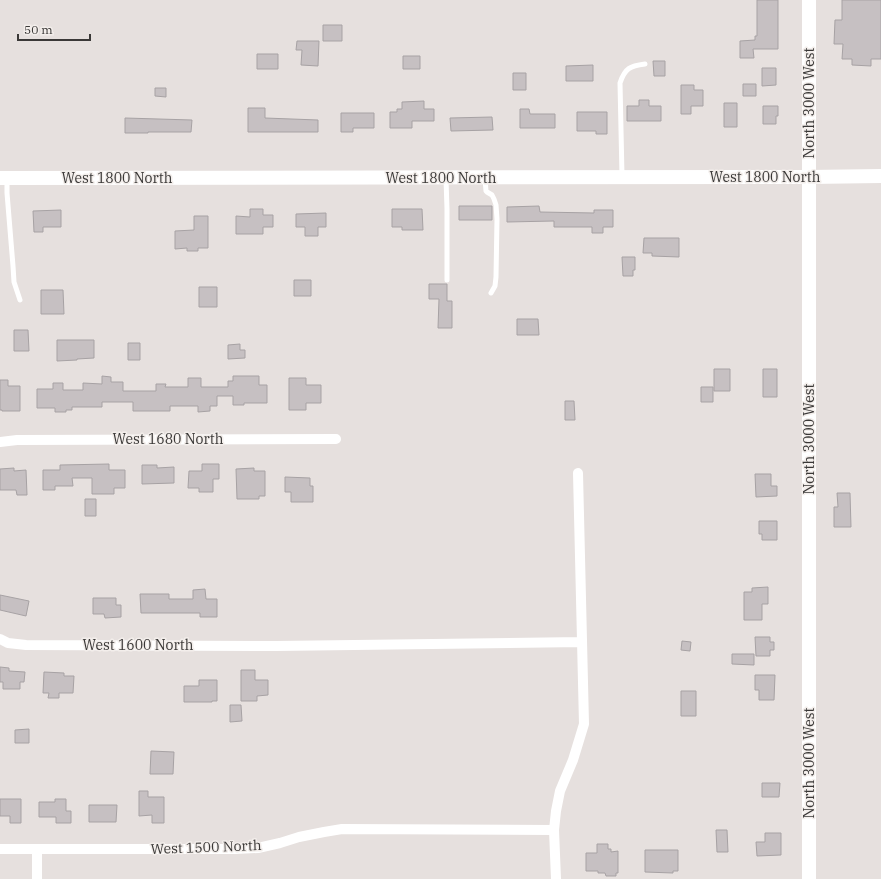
<svg xmlns="http://www.w3.org/2000/svg" width="881" height="879" viewBox="0 0 881 879" font-family="'IBM Plex Serif',serif">
<style>
.building{fill:#c6c0c2;stroke:#a7a2a4}
.lines{fill:none;stroke-linecap:round;stroke-linejoin:round}
.service{stroke:#fff;stroke-width:5}
.minor{stroke:#fff;stroke-width:10}
.secondary{stroke:#fff;stroke-width:14}
.labels{text-anchor:middle;dominant-baseline:central;stroke-width:3;stroke-linejoin:round;paint-order:stroke}
.street-label{font-size:14px;fill:#3a3837;stroke:#f3eeeb}
</style>
<rect width="100%" height="100%" fill="#e6e0de"/>
<path class="building" d="M 757,0 L 778,0 L 778,49 L 753,49 L 754,58 L 740,58 L 740,41 L 755,40 L 755,36 L 757,36 Z
M 842,0 L 881,0 L 881,59 L 871,59 L 871,66 L 852,65 L 852,59 L 842,59 L 843,44 L 834,44 L 835,20 L 842,20 Z
M 323,25 L 342,25 L 342,41 L 323,41 Z
M 297,41 L 319,41 L 318,66 L 301,65 L 302,50 L 296,50 Z
M 257,54 L 278,54 L 278,69 L 257,69 Z
M 403,56 L 420,56 L 420,69 L 403,69 Z
M 653,61 L 665,61 L 665,76 L 654,76 Z
M 593,65 L 593,81 L 566,81 L 566,66 Z
M 762,68 L 776,68 L 776,85 L 762,86 Z
M 513,73 L 526,73 L 526,90 L 513,90 Z
M 743,84 L 756,84 L 756,96 L 743,96 Z
M 681,85 L 694,85 L 694,90 L 703,90 L 703,106 L 691,106 L 691,114 L 681,114 Z
M 155,88 L 166,88 L 166,97 L 155,96 Z
M 639,100 L 649,100 L 649,106 L 661,106 L 661,121 L 627,121 L 627,106 L 639,106 Z
M 424,101 L 424,109 L 434,109 L 434,121 L 412,121 L 412,128 L 390,128 L 390,112 L 397,112 L 397,109 L 402,109 L 402,102 Z
M 724,103 L 737,103 L 737,127 L 724,127 Z
M 763,106 L 778,106 L 778,116 L 776,116 L 776,124 L 763,124 Z
M 248,108 L 265,108 L 265,118 L 318,120 L 318,132 L 248,132 Z
M 520,109 L 529,109 L 530,114 L 555,114 L 555,128 L 520,128 Z
M 577,112 L 607,112 L 607,134 L 596,134 L 596,131 L 577,131 Z
M 341,113 L 374,113 L 374,128 L 353,128 L 353,132 L 341,132 Z
M 492,117 L 493,130 L 451,131 L 450,118 Z
M 125,118 L 192,120 L 191,132 L 148,132 L 148,133 L 125,133 Z
M 459,206 L 492,206 L 492,220 L 459,220 Z
M 539,206 L 540,212 L 594,213 L 594,210 L 613,210 L 613,227 L 603,227 L 603,233 L 592,233 L 592,227 L 554,227 L 554,221 L 507,222 L 507,207 Z
M 250,209 L 263,209 L 263,215 L 273,215 L 273,227 L 263,227 L 263,234 L 236,234 L 236,216 L 250,217 Z
M 392,209 L 422,209 L 423,230 L 402,230 L 402,227 L 392,227 Z
M 61,210 L 61,227 L 43,227 L 43,232 L 34,232 L 33,211 Z
M 326,213 L 326,227 L 318,227 L 318,236 L 305,236 L 305,227 L 296,227 L 296,214 Z
M 194,216 L 208,216 L 208,248 L 198,248 L 198,251 L 187,251 L 187,248 L 175,249 L 175,231 L 194,230 Z
M 644,238 L 679,238 L 679,257 L 652,256 L 652,253 L 643,253 Z
M 622,257 L 635,257 L 635,270 L 633,270 L 633,276 L 623,276 Z
M 294,280 L 311,280 L 311,296 L 294,296 Z
M 429,284 L 447,284 L 447,301 L 452,301 L 452,328 L 438,328 L 439,299 L 429,299 Z
M 199,287 L 217,287 L 217,307 L 199,307 Z
M 41,290 L 63,290 L 64,314 L 41,314 Z
M 517,319 L 538,319 L 539,335 L 517,335 Z
M 14,330 L 28,330 L 29,351 L 14,351 Z
M 57,340 L 94,340 L 94,358 L 77,359 L 77,360 L 57,361 Z
M 128,343 L 140,343 L 140,360 L 128,360 Z
M 240,344 L 240,350 L 245,350 L 245,358 L 228,359 L 228,345 Z
M 714,369 L 730,369 L 730,391 L 714,391 Z
M 763,369 L 777,369 L 777,397 L 763,397 Z
M 102,376 L 111,377 L 111,382 L 123,382 L 123,391 L 156,391 L 156,384 L 166,384 L 165,387 L 188,387 L 188,378 L 201,378 L 201,387 L 228,387 L 228,381 L 233,381 L 233,376 L 259,376 L 259,385 L 267,385 L 267,403 L 244,403 L 244,405 L 233,405 L 233,396 L 217,396 L 217,406 L 210,406 L 210,411 L 198,412 L 198,406 L 170,406 L 170,411 L 133,411 L 133,402 L 102,402 L 102,407 L 72,407 L 72,410 L 66,410 L 66,412 L 55,412 L 55,408 L 37,408 L 37,389 L 53,389 L 53,383 L 63,383 L 63,390 L 83,390 L 83,383 L 102,384 Z
M 289,378 L 306,378 L 306,385 L 321,385 L 321,403 L 306,403 L 306,410 L 289,410 Z
M 0,380 L 8,380 L 8,386 L 20,386 L 20,411 L 2,411 L 2,410 L 0,410 Z
M 701,387 L 713,387 L 713,402 L 701,402 Z
M 565,401 L 574,401 L 575,420 L 565,420 Z
M 109,464 L 109,470 L 125,470 L 125,488 L 114,488 L 114,494 L 92,494 L 92,478 L 72,478 L 73,486 L 55,486 L 55,490 L 43,490 L 43,470 L 60,470 L 60,465 Z
M 202,464 L 219,464 L 219,479 L 213,479 L 213,492 L 199,492 L 199,488 L 188,488 L 189,471 L 202,471 Z
M 142,465 L 157,465 L 157,468 L 174,467 L 174,483 L 142,484 Z
M 14,468 L 14,471 L 26,470 L 27,495 L 17,495 L 16,490 L 0,490 L 0,469 Z
M 254,468 L 254,471 L 265,471 L 265,496 L 259,496 L 259,499 L 237,499 L 236,469 Z
M 755,474 L 771,474 L 771,486 L 777,486 L 777,496 L 756,497 Z
M 285,477 L 310,478 L 310,486 L 313,486 L 313,502 L 291,502 L 291,492 L 285,492 Z
M 837,493 L 850,493 L 851,527 L 834,527 L 834,507 L 838,507 Z
M 85,499 L 96,499 L 96,516 L 85,516 Z
M 759,521 L 777,521 L 777,540 L 762,540 L 762,534 L 759,534 Z
M 768,587 L 768,604 L 762,604 L 762,620 L 744,620 L 744,592 L 752,592 L 752,588 Z
M 205,589 L 206,599 L 217,599 L 217,617 L 200,617 L 200,613 L 141,613 L 140,594 L 169,594 L 169,599 L 193,599 L 193,590 Z
M 0,595 L 29,601 L 26,616 L 0,610 Z
M 93,598 L 116,598 L 116,605 L 121,605 L 121,617 L 105,618 L 104,614 L 93,614 Z
M 755,637 L 770,637 L 770,642 L 774,642 L 774,650 L 770,650 L 770,656 L 756,656 Z
M 682,641 L 691,642 L 690,651 L 681,650 Z
M 732,654 L 754,654 L 754,665 L 732,664 Z
M 0,667 L 9,668 L 9,671 L 25,672 L 24,682 L 20,682 L 20,689 L 3,689 L 3,682 L 0,682 Z
M 241,670 L 255,670 L 255,680 L 268,680 L 268,695 L 257,696 L 257,701 L 241,701 Z
M 44,672 L 64,673 L 64,676 L 74,676 L 73,693 L 59,693 L 59,698 L 48,698 L 49,693 L 43,693 Z
M 755,675 L 775,675 L 774,700 L 759,700 L 759,690 L 755,690 Z
M 199,680 L 217,680 L 217,701 L 212,701 L 212,702 L 184,702 L 184,686 L 199,686 Z
M 681,691 L 696,691 L 696,716 L 681,716 Z
M 230,705 L 241,705 L 242,721 L 230,722 Z
M 29,729 L 29,743 L 15,743 L 15,730 Z
M 151,751 L 174,752 L 173,774 L 150,774 Z
M 762,783 L 780,783 L 779,797 L 762,797 Z
M 139,791 L 148,791 L 148,797 L 164,797 L 164,823 L 152,823 L 152,815 L 139,816 Z
M 0,799 L 21,799 L 21,823 L 10,823 L 10,816 L 0,816 Z
M 55,799 L 66,799 L 66,811 L 71,811 L 71,823 L 56,823 L 56,817 L 39,817 L 39,802 L 55,802 Z
M 89,805 L 117,805 L 116,822 L 89,822 Z
M 716,830 L 727,830 L 728,852 L 717,852 Z
M 765,833 L 781,833 L 781,855 L 757,856 L 756,842 L 765,842 Z
M 597,844 L 608,844 L 608,849 L 611,849 L 611,852 L 618,851 L 618,873 L 616,873 L 616,876 L 606,876 L 605,873 L 598,873 L 598,871 L 586,871 L 586,853 L 597,853 Z
M 645,850 L 678,850 L 678,871 L 673,871 L 673,873 L 645,872 Z"/>
<g class="lines">
<path class="service" d="M 622,176 L 620,83 C 625,68 630,66 645,64
M 7,179 L 7,193 L 13,266 L 14,282 L 20,300
M 446,179 L 447,209 L 447,280
M 485,179 L 486,191 L 487,192 L 492,195 L 494,199 L 496,205 L 497,219 L 496,277 L 495,286 L 491,293"/>
<path class="minor" d="M 0,442 L 17,440 L 336,439
M 0,639 L 8,643 L 26,645 L 276,646 L 582,642
M 0,849 L 235,849 L 258,848 L 280,843 L 299,837 L 324,832 L 342,829 L 554,830
M 37,879 L 37,849
M 556,879 L 554,830 L 556,811 L 560,791 L 573,760 L 584,724 L 578,473"/>
<path class="secondary" d="M 0,178 L 809,177 L 881,176
M 809,879 L 809,0"/>
</g>
<g class="labels">
<g class="street-label">
<text transform="translate(809 103) rotate(-90)">North 3000 West</text>
<text x="765" y="177">West 1800 North</text>
<text x="117" y="178">West 1800 North</text>
<text x="441" y="178">West 1800 North</text>
<text x="168" y="439">West 1680 North</text>
<text transform="translate(809 439) rotate(-90)">North 3000 West</text>
<text x="138" y="645">West 1600 North</text>
<text transform="translate(809 763) rotate(-90)">North 3000 West</text>
<text transform="translate(206 847) rotate(-2)">West 1500 North</text>
</g>
</g>
<path d="M18 34v6h72v-6" fill="none" stroke="#3a3837" stroke-width="2"/>
<text x="24" y="34" font-size="12" fill="#3a3837" stroke="#f3eeeb" stroke-width="3" paint-order="stroke">50 m</text>
</svg>
